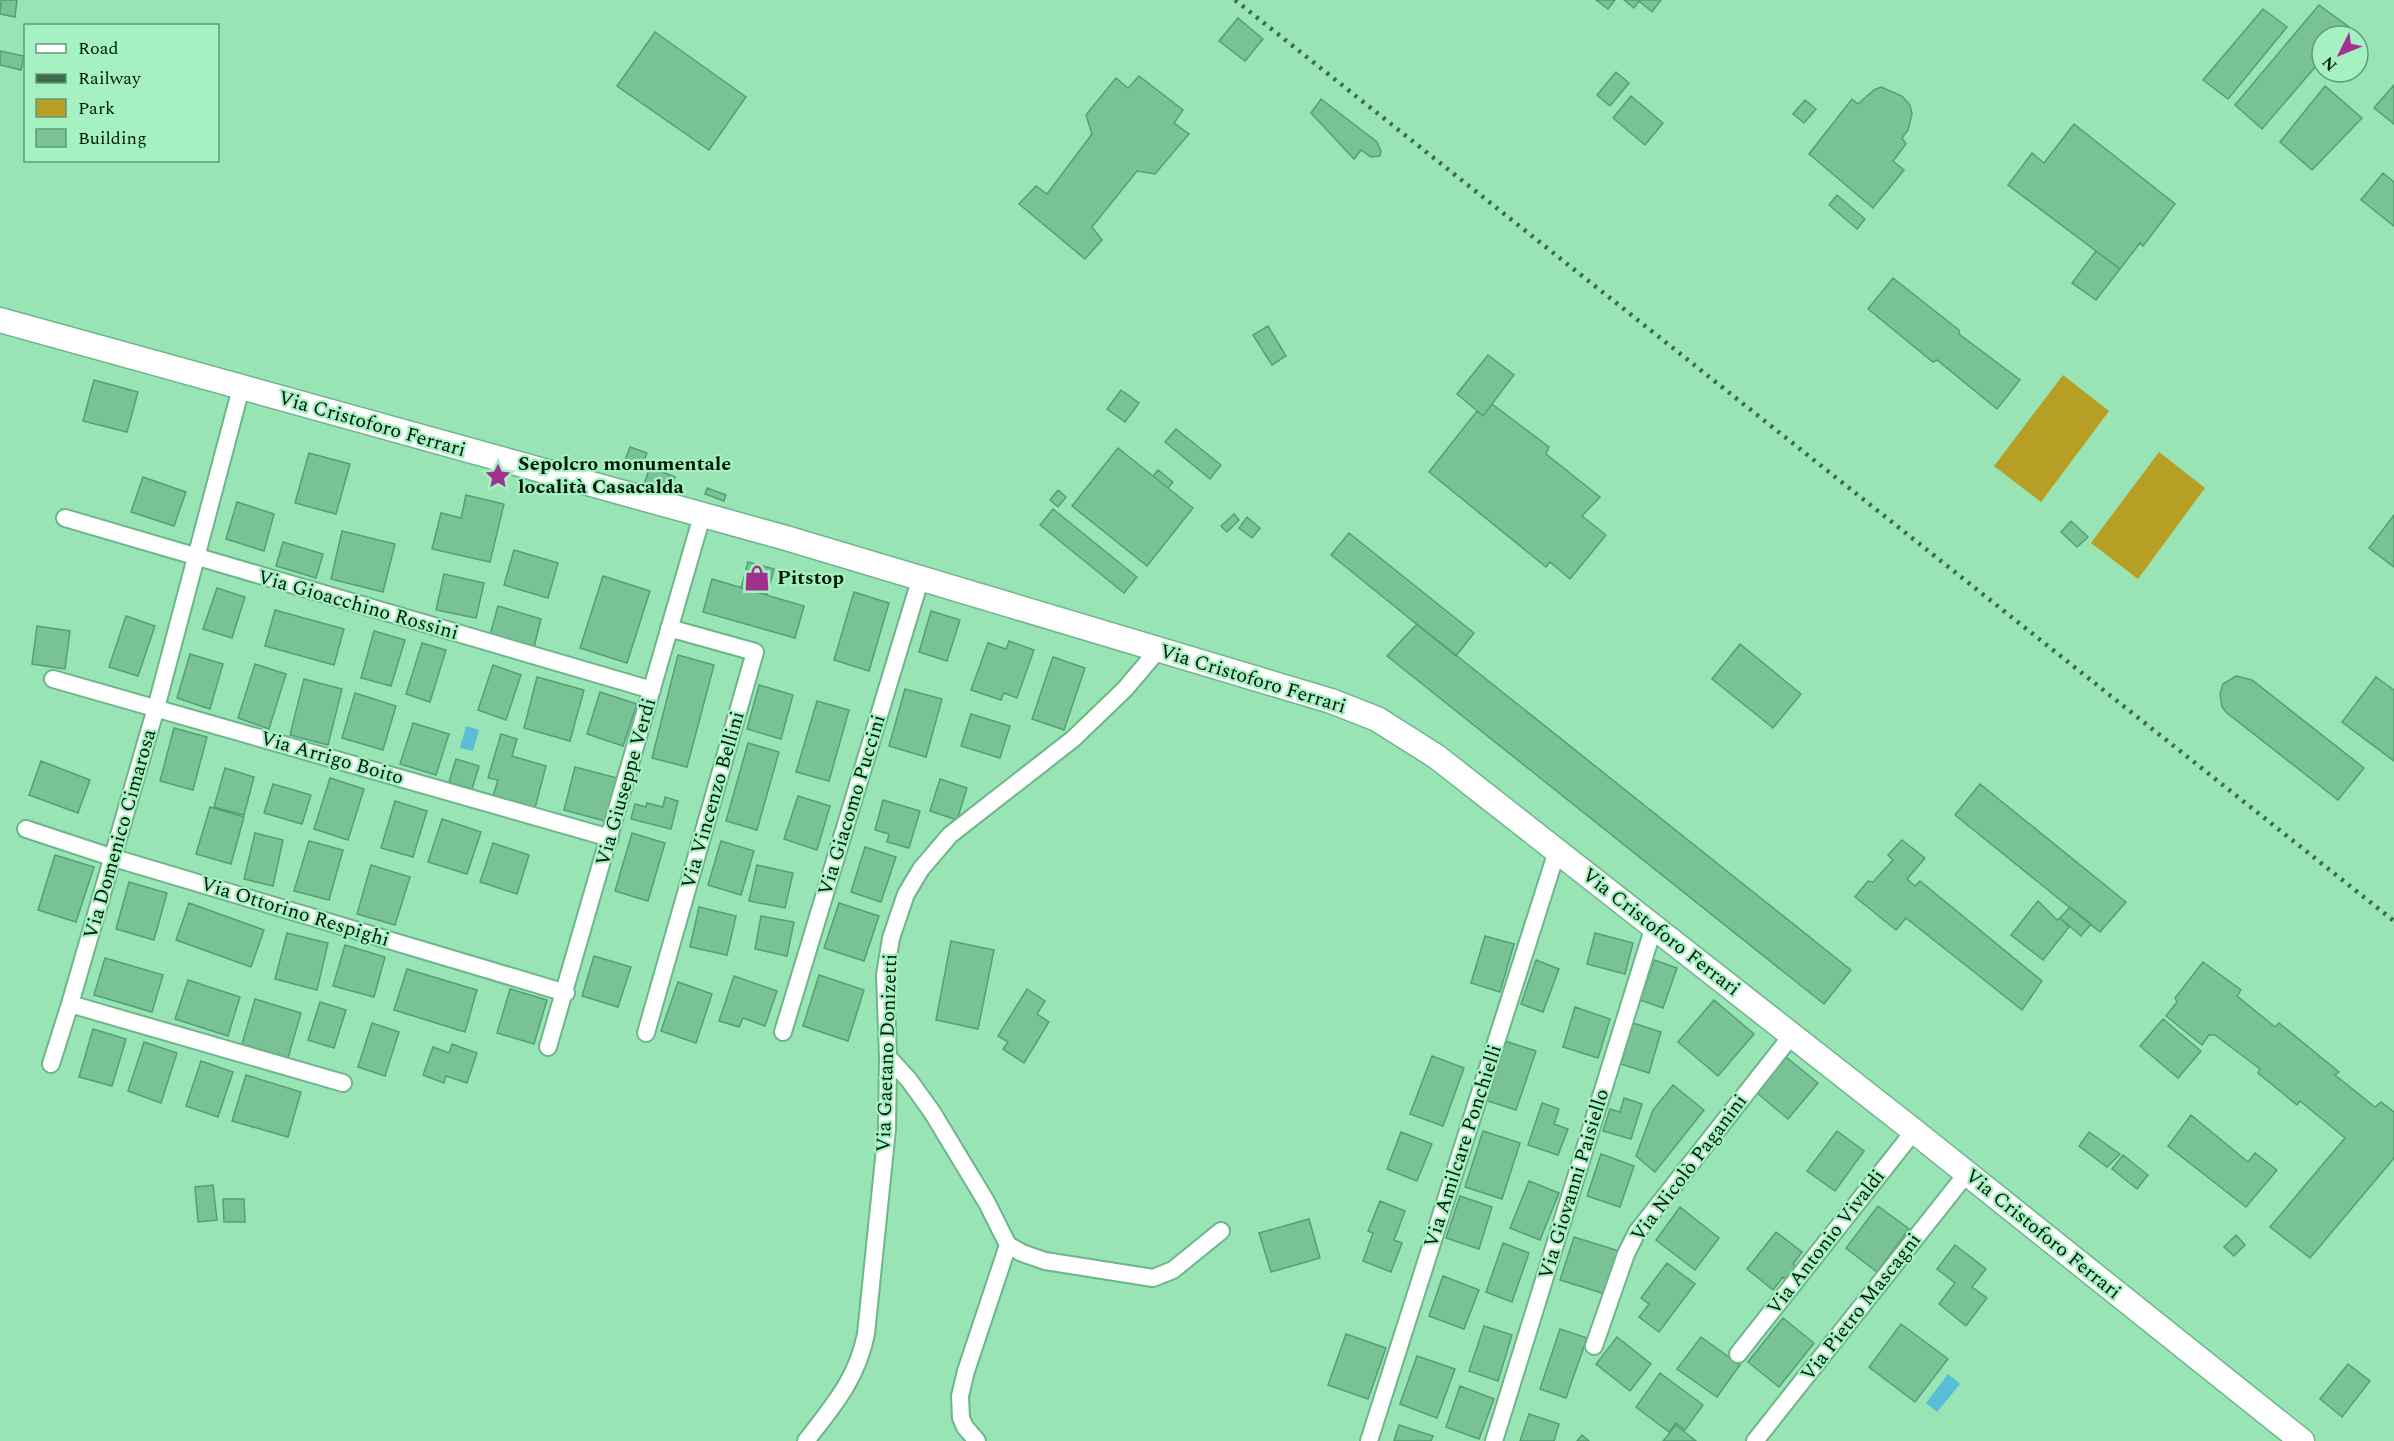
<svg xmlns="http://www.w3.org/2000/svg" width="2394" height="1441" viewBox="0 0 2394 1441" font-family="Spectral,serif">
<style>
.green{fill:#b79e24}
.water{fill:#58bed7}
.building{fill:#78c295;stroke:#559f74;stroke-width:1.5}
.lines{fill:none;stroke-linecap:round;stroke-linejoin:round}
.street-casing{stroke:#6cb68a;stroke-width:20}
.secondary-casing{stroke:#6cb68a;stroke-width:27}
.street{stroke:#fff;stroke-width:16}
.secondary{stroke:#fff;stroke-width:24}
.rail{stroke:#3e6b4e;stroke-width:4.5;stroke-dasharray:3 6;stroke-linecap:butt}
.labels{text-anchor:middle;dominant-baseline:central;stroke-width:4.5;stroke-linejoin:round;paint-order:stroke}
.street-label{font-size:20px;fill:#001808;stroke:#a5f1c2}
.poi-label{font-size:20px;font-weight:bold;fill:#001808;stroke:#a5f1c2;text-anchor:start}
</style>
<rect width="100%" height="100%" fill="#98e4b5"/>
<path class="green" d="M 2063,375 L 2109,411 L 2041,502 L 1994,466 Z
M 2159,452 L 2205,488 L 2138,579 L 2091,543 Z"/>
<path class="water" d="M 466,726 L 479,730 L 473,751 L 460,748 Z
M 1948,1374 L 1960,1384 L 1937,1412 L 1926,1403 Z"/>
<path class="building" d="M 1,0 L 17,0 L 15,17 L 0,14 Z
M 1596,0 L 1615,0 L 1608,9 Z
M 1624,0 L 1661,0 L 1652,12 L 1639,1 L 1634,8 Z
M 2319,5 L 2349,27 L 2342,36 L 2322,36 L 2322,59 L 2262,129 L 2235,105 Z
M 2263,9 L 2287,27 L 2228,99 L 2203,80 Z
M 1238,18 L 1263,39 L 1245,61 L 1219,41 Z
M 655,32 L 746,97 L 709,150 L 617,86 Z
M 0,51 L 24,56 L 21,70 L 0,65 Z
M 1616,72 L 1629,83 L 1610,106 L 1597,95 Z
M 1139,76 L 1183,110 L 1174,123 L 1189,134 L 1155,174 L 1137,171 L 1092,227 L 1102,240 L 1085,259 L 1019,204 L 1036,186 L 1047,194 L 1092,134 L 1086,115 L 1116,78 L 1128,88 Z
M 2394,85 L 2394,124 L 2374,108 Z
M 2325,86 L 2362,118 L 2312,170 L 2280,142 Z
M 1881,87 L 1902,96 L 1910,105 L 1912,114 L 1908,130 L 1902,138 L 1906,144 L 1893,161 L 1904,170 L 1873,208 L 1809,154 L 1852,99 L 1858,104 L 1874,90 Z
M 1631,96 L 1663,123 L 1645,145 L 1613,118 Z
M 1321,99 L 1377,142 L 1381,151 L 1380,156 L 1371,157 L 1361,150 L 1354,159 L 1311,113 Z
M 1805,100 L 1816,109 L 1804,123 L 1793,114 Z
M 2074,124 L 2175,204 L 2143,246 L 2140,243 L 2120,269 L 2008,185 L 2032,153 L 2044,163 Z
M 2383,173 L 2394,182 L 2394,226 L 2361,200 Z
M 1837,195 L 1865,219 L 1857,229 L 1829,205 Z
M 2096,251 L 2120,269 L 2096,300 L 2072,283 Z
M 1893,278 L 1959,330 L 1959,334 L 2020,380 L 1997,409 L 1937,360 L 1933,362 L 1868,309 Z
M 1268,326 L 1286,356 L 1272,365 L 1253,335 Z
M 1488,355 L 1514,375 L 1483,416 L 1457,394 Z
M 94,380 L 138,392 L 127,432 L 83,421 Z
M 1121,390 L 1139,403 L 1125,422 L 1107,409 Z
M 1492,404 L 1549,447 L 1546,454 L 1600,497 L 1582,516 L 1606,535 L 1570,579 L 1550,562 L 1546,567 L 1429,472 L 1477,411 L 1483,416 Z
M 1176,429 L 1221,465 L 1210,479 L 1165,442 Z
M 630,447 L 647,453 L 641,469 L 624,463 Z
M 1118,448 L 1193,508 L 1147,566 L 1072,506 Z
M 309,453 L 350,464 L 336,514 L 295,503 Z
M 650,467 L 675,477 L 668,494 L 644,484 Z
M 1158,470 L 1173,482 L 1168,488 L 1153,476 Z
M 143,477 L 186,492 L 174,526 L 131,512 Z
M 707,488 L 726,495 L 724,501 L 705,494 Z
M 1058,490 L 1066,497 L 1058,507 L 1050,500 Z
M 466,495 L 504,504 L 490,562 L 432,549 L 441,513 L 461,518 Z
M 237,502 L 274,514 L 264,551 L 226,539 Z
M 1053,509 L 1137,577 L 1124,593 L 1040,525 Z
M 1234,514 L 1239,520 L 1227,532 L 1221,526 Z
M 2394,515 L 2394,567 L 2369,548 Z
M 1247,517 L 1260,528 L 1252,538 L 1239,528 Z
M 2071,521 L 2088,537 L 2077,547 L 2061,532 Z
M 342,531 L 395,544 L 383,592 L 331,579 Z
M 1349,533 L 1474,633 L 1456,656 L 1331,555 Z
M 283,542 L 323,554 L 316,578 L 276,566 Z
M 514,550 L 558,563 L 548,598 L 504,585 Z
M 748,562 L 774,569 L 767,595 L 741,588 Z
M 444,574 L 484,583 L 476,618 L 436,610 Z
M 603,576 L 650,591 L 627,663 L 580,648 Z
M 712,579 L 804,606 L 795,638 L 703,612 Z
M 217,588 L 245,597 L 232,638 L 203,629 Z
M 854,592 L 889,603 L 869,671 L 834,660 Z
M 498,606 L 541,619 L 534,647 L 490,635 Z
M 275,610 L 344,629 L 334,665 L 265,646 Z
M 931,611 L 960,620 L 947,661 L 919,652 Z
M 126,616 L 155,626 L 138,676 L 109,667 Z
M 1417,624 L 1851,970 L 1824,1004 L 1387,656 Z
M 37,626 L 70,631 L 65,669 L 32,664 Z
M 374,631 L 405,640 L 391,686 L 361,678 Z
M 1009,641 L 1034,650 L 1017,698 L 1004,693 L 1001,700 L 971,690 L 988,643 L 1006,649 Z
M 422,643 L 446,650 L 430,702 L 406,694 Z
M 1740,644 L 1801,694 L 1773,728 L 1712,679 Z
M 190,654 L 223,664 L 210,709 L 177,698 Z
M 678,655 L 714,665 L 687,767 L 652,758 Z
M 1053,657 L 1085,668 L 1064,730 L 1032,719 Z
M 255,664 L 286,674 L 269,729 L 238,718 Z
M 493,665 L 521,675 L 506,720 L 478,710 Z
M 2236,676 L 2252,680 L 2364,768 L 2338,800 L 2227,713 L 2222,707 L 2220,694 L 2223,684 Z
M 537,677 L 584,690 L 570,741 L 524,728 Z
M 2376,677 L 2394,690 L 2394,761 L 2342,722 Z
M 304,679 L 342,689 L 328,745 L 290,735 Z
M 759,685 L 793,695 L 781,739 L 747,729 Z
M 905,689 L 942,699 L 926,757 L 889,746 Z
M 600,692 L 637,704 L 623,746 L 587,734 Z
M 355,693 L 396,706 L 383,750 L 342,738 Z
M 817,701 L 849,710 L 829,781 L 796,772 Z
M 971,714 L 1010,726 L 1000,758 L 961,746 Z
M 413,723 L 449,734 L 436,775 L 400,764 Z
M 174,728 L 207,737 L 193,790 L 160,781 Z
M 501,734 L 517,739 L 512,756 L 546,766 L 535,808 L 493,796 L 498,780 L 488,778 Z
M 748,743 L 779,752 L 757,830 L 726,821 Z
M 456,759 L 479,766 L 472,789 L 449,782 Z
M 41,761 L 90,780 L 78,813 L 29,795 Z
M 575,767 L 617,778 L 605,821 L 564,810 Z
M 225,768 L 254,777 L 244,815 L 214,807 Z
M 330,778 L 364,789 L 348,840 L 314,829 Z
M 940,779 L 967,788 L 957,820 L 930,811 Z
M 273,784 L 311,795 L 302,824 L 264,813 Z
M 1980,784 L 2126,902 L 2100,932 L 1955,815 Z
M 798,796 L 830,806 L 817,850 L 784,839 Z
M 665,797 L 678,801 L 671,829 L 631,819 L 635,804 L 646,807 L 647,803 L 663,807 Z
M 883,800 L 920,811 L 909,848 L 887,842 L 889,834 L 875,830 Z
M 395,801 L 427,811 L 413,857 L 381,848 Z
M 210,807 L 244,817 L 231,864 L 196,854 Z
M 442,819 L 481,832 L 467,874 L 428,862 Z
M 255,833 L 283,840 L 273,886 L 244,879 Z
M 632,833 L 665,843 L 648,901 L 615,891 Z
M 1902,840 L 1925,858 L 1907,879 L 1915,886 L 1920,881 L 2042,981 L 2022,1010 L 1906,918 L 1896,930 L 1855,897 L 1868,881 L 1873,882 L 1893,860 L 1888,855 Z
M 309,841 L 343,850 L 329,900 L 294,891 Z
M 721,841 L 754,851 L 741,895 L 708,885 Z
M 493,843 L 529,855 L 517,894 L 480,882 Z
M 865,847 L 896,857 L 881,902 L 851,892 Z
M 55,855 L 94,867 L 76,922 L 38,910 Z
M 371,865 L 410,877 L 395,925 L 357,914 Z
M 757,865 L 793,873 L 785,908 L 749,901 Z
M 129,882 L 167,893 L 154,940 L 116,929 Z
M 2038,901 L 2057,920 L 2060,918 L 2069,927 L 2043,960 L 2011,935 Z
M 189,903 L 264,930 L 251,967 L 176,940 Z
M 839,903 L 879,916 L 864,961 L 824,948 Z
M 699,907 L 736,916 L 727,955 L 690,947 Z
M 2070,907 L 2091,924 L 2081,936 L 2060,918 Z
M 761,916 L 794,922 L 787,956 L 755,949 Z
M 287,933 L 328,943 L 317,990 L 275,979 Z
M 1595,933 L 1633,943 L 1625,974 L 1587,964 Z
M 1485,936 L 1514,944 L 1500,992 L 1471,983 Z
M 951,941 L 994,950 L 978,1029 L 936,1020 Z
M 345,945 L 385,957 L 374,997 L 333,986 Z
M 594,956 L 631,967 L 618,1007 L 582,996 Z
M 105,958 L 163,975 L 152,1012 L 94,995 Z
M 1536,960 L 1559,969 L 1543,1012 L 1521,1004 Z
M 1654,960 L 1677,968 L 1663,1008 L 1640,1000 Z
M 2203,962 L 2241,990 L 2237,996 L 2275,1027 L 2279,1023 L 2339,1072 L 2335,1075 L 2375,1107 L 2381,1102 L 2394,1112 L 2394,1158 L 2310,1258 L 2270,1227 L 2345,1138 L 2300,1101 L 2297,1105 L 2258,1073 L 2260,1069 L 2215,1035 L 2209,1035 L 2202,1045 L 2166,1016 L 2177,1002 L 2175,998 Z
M 407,969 L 477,990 L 465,1032 L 394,1010 Z
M 819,975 L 864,990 L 848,1041 L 803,1026 Z
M 734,976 L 777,991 L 765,1026 L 743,1018 L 739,1027 L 719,1021 Z
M 188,980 L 240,997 L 228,1036 L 175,1019 Z
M 678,982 L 712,994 L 696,1043 L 661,1031 Z
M 510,989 L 547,1000 L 534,1044 L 497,1033 Z
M 1027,989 L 1045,1001 L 1037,1014 L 1049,1022 L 1024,1063 L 1003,1049 L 1008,1042 L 998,1036 Z
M 255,999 L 301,1013 L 288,1058 L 242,1044 Z
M 1714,1000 L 1754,1034 L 1718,1076 L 1678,1042 Z
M 320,1002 L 346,1010 L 334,1048 L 308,1040 Z
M 1575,1007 L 1610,1019 L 1598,1058 L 1563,1047 Z
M 2163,1019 L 2201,1051 L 2178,1078 L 2140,1046 Z
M 372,1023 L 399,1032 L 385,1076 L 358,1067 Z
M 1633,1023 L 1661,1032 L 1649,1073 L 1621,1064 Z
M 93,1029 L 126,1039 L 112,1086 L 79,1077 Z
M 1505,1041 L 1536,1051 L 1516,1110 L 1485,1100 Z
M 144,1042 L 177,1053 L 161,1103 L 128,1091 Z
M 452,1044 L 477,1053 L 467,1083 L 446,1076 L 444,1083 L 423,1075 L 433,1047 L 449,1053 Z
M 1432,1056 L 1464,1068 L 1443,1126 L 1410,1114 Z
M 1786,1057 L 1818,1083 L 1788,1119 L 1757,1093 Z
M 201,1061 L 233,1072 L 218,1117 L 186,1106 Z
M 246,1075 L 301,1092 L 288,1137 L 232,1121 Z
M 1673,1085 L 1704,1110 L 1655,1172 L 1636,1156 L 1653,1110 Z
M 1624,1098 L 1642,1104 L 1631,1139 L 1603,1131 L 1610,1109 L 1620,1112 Z
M 1542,1103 L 1559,1109 L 1554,1124 L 1568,1129 L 1558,1155 L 1528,1145 Z
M 2191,1115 L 2248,1162 L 2255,1153 L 2277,1170 L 2246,1207 L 2168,1146 Z
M 1483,1131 L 1520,1143 L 1502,1199 L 1465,1187 Z
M 1837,1131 L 1864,1151 L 1835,1191 L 1807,1171 Z
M 1401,1132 L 1432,1144 L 1417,1181 L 1387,1169 Z
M 2089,1132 L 2120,1154 L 2107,1167 L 2079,1146 Z
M 1601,1154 L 1634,1166 L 1620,1207 L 1587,1196 Z
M 2123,1155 L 2148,1175 L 2137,1189 L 2112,1169 Z
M 1529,1181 L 1559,1193 L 1540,1240 L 1510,1228 Z
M 213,1185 L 217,1220 L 198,1222 L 195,1187 Z
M 1460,1196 L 1492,1207 L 1479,1249 L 1446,1238 Z
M 223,1199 L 244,1199 L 245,1222 L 224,1222 Z
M 1380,1201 L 1405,1211 L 1394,1240 L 1402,1243 L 1391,1272 L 1363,1261 L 1373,1233 L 1368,1231 Z
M 1878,1206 L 1909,1229 L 1877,1272 L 1846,1248 Z
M 1680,1207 L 1719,1238 L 1695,1270 L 1656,1240 Z
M 1309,1219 L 1320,1258 L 1271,1272 L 1259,1233 Z
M 1776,1232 L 1802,1252 L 1793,1264 L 1801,1270 L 1791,1282 L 1783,1277 L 1773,1290 L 1747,1269 Z
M 2236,1235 L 2245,1245 L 2234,1256 L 2224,1247 Z
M 1574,1237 L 1619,1251 L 1605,1294 L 1560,1280 Z
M 1503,1243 L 1529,1253 L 1512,1302 L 1486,1292 Z
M 1955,1245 L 1986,1269 L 1972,1287 L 1987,1298 L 1966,1326 L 1939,1304 L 1955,1283 L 1937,1269 Z
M 1667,1263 L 1695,1284 L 1659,1332 L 1639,1317 L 1649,1304 L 1641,1298 Z
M 1443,1276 L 1479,1290 L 1464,1329 L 1429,1316 Z
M 1783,1318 L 1814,1343 L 1779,1387 L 1748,1362 Z
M 1901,1324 L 1948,1359 L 1915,1402 L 1869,1367 Z
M 1484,1326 L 1512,1335 L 1498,1381 L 1469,1371 Z
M 1560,1329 L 1587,1338 L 1566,1398 L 1540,1389 Z
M 1346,1334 L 1386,1348 L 1368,1399 L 1328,1385 Z
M 1617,1337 L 1651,1364 L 1630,1391 L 1596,1364 Z
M 1701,1337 L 1740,1365 L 1717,1397 L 1677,1369 Z
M 1417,1356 L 1455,1369 L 1437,1418 L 1400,1404 Z
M 2348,1364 L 2370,1381 L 2342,1417 L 2320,1399 Z
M 1660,1373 L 1703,1405 L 1685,1430 L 1676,1423 L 1669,1432 L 1636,1407 Z
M 1460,1386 L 1494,1399 L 1479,1439 L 1446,1427 Z
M 1529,1414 L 1559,1424 L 1554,1441 L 1520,1441 Z
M 1399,1425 L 1433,1436 L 1431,1441 L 1394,1441 Z
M 1676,1425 L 1696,1441 L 1663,1441 Z
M 1582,1435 L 1589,1441 L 1577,1441 Z"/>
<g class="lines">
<g class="street-casing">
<path id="street" d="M 241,388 L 156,708 L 70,1004 L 343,1083
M 65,518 L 652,690
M 53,679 L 610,838
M 26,829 L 114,858 L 566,993
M 783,1032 L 921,577
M 646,1033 L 755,652 L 669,628
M 548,1047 L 702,516
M 888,1057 L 909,1080 L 932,1112 L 987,1203 L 1008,1245 L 1022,1253 L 1045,1261 L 1153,1278 L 1173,1270 L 1221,1231
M 51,1064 L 70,1004
M 1594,1346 L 1626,1254 L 1637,1232 L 1792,1035
M 1738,1354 L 1914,1131
M 806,1441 C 833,1406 857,1379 866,1334 L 887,1129 L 888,1057 L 885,975 L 891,938 L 906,894 L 921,869 L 950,835 L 1073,739 L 1125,689 L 1158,650
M 977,1441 L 965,1427 L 961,1418 L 960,1396 L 966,1371 L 1008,1245
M 1369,1441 L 1557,851
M 1494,1441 L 1654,926
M 1755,1441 L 1967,1173"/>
</g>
<g class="secondary-casing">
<path id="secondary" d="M 0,320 L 786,538 L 1331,701 L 1377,719 L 1437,757 L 1914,1131 L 2302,1441"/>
</g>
<use href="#street" class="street"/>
<use href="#secondary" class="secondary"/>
<path class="rail" d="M 1235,0 L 2394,921"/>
</g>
<defs>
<g id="sight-bare" transform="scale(2.07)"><path d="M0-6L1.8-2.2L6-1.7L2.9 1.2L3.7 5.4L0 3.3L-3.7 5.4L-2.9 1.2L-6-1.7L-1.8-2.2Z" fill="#a2318d" stroke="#a5f1c2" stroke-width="2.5" paint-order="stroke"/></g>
<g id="shop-bare" transform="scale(2.07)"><path d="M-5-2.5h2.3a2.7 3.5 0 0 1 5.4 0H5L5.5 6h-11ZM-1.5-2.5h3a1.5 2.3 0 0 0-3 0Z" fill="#a2318d" stroke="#a5f1c2" stroke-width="2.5" paint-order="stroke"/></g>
</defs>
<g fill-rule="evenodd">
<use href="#sight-bare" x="498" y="476"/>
<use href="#shop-bare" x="757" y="578"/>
</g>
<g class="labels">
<g class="street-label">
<text transform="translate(372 424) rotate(16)">Via Cristoforo Ferrari</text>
<text transform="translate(358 605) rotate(16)">Via Gioacchino Rossini</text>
<text transform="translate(1253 679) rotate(17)">Via Cristoforo Ferrari</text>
<text transform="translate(332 758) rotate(16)">Via Arrigo Boito</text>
<text transform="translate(626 782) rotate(-74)">Via Giuseppe Verdi</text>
<text transform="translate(713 800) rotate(-74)">Via Vincenzo Bellini</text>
<text transform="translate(852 805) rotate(-73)">Via Giacomo Puccini</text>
<text transform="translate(120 834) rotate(-74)">Via Domenico Cimarosa</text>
<text transform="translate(295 912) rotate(17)">Via Ottorino Respighi</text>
<text transform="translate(1661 932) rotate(38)">Via Cristoforo Ferrari</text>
<text transform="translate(887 1053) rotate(-88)">Via Gaetano Donizetti</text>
<text transform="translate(1463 1146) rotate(-72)">Via Amilcare Ponchielli</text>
<text transform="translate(1689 1168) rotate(-53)">Via Nicolò Paganini</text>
<text transform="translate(1574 1184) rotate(-73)">Via Giovanni Paisiello</text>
<text transform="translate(2043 1234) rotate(39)">Via Cristoforo Ferrari</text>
<text transform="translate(1826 1242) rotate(-52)">Via Antonio Vivaldi</text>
<text transform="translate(1861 1307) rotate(-52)">Via Pietro Mascagni</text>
</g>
<g class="poi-label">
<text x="518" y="464">Sepolcro monumentale<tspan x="518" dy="23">località Casacalda</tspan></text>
<text x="777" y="578">Pitstop</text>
</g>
</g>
<rect x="24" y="24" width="195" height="138" fill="#a5f1c2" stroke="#639a78" stroke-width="1.5"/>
<rect x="36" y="44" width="30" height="9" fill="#ffffff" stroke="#639a78" stroke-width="1.5"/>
<text x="78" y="54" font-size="18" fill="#001808">Road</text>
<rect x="36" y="74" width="30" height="9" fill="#3e6b4e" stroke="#639a78" stroke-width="1.5"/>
<text x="78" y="84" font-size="18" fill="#001808">Railway</text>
<rect x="36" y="99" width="30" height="18" fill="#b79e24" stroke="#639a78" stroke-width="1.5"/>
<text x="78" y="114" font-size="18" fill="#001808">Park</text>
<rect x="36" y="129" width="30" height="18" fill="#78c295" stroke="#639a78" stroke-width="1.5"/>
<text x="78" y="144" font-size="18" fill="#001808">Building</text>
<g transform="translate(2340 54) rotate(227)"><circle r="28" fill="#a5f1c2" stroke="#639a78" stroke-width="1.5"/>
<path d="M0-4.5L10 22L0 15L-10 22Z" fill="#a2318d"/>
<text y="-9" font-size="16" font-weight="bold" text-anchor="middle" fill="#001808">N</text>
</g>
</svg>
